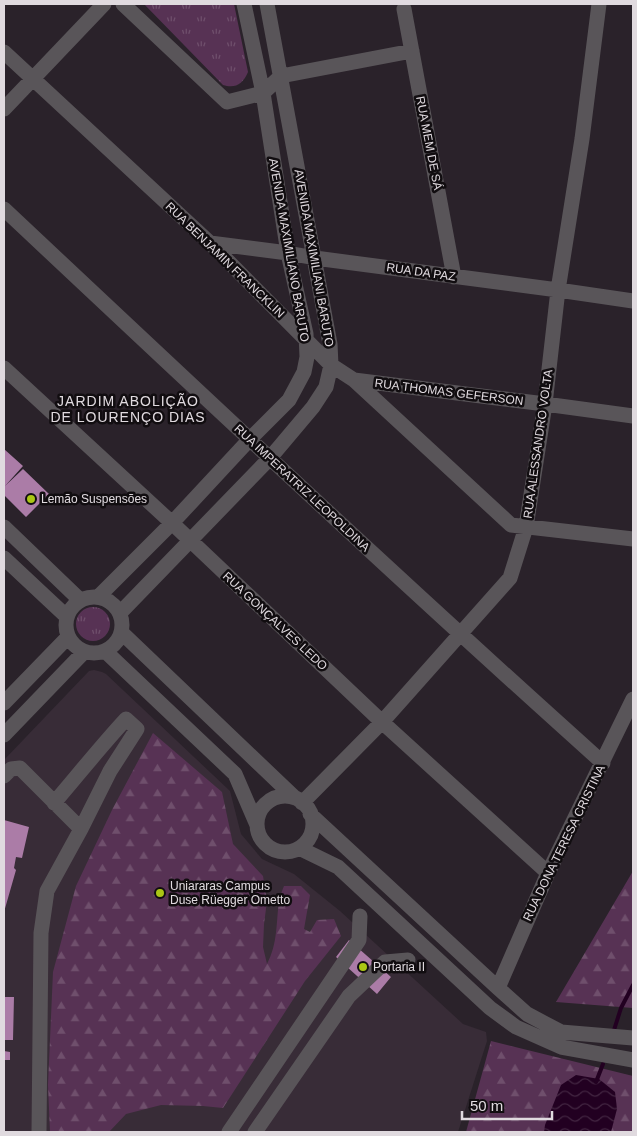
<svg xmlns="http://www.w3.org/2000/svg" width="637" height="1136" viewBox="0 0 637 1136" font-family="Helvetica,sans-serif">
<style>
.built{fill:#382c37}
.grass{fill:url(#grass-tufts)}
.forest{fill:url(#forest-firs)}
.water{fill:url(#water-waves)}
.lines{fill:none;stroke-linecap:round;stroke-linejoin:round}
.stream{stroke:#220021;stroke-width:4}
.building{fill:#ab7ca7}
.minor{stroke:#595559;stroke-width:15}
.poi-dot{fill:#abc615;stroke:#110d10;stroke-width:2}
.labels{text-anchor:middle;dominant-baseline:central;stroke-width:5;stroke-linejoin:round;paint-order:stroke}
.street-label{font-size:12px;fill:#e0dadf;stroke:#110d10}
.poi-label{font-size:12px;fill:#e0dadf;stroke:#110d10;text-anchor:start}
.neighbourhood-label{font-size:14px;letter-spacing:1px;fill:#e0dadf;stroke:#110d10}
</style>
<defs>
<pattern id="grass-tufts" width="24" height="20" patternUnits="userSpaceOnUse" patternTransform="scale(1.25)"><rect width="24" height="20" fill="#573254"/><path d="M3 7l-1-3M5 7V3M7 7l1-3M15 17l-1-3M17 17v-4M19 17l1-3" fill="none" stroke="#6f4f6c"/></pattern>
<pattern id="forest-firs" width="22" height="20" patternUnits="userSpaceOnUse" patternTransform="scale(1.25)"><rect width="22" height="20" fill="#573254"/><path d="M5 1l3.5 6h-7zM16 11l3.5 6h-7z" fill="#6f4f6c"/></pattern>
<pattern id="water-waves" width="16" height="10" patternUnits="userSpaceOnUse" patternTransform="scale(1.25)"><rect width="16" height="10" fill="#220021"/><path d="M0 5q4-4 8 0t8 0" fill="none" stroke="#422541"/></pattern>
</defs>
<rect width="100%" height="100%" fill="#2a222a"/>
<path class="built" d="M 94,670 L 102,672 L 106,674 L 230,791 L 241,834 L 262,859 L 294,874 L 340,911 L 463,1024 L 486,1032 L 487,1041 L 458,1132 L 4,1132 L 4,760 L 89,671 Z"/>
<path class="grass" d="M 144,4 L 234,4 L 248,72 C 243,84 235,89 223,85 Z
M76 624a17 17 0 1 1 34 0a17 17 0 1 1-34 0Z"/>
<path class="forest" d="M 153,733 L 222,792 L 233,844 L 263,876 L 267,901 L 264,924 L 263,947 L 267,964 C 278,943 276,923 279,901 C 280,896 282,891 284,886 L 301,886 L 310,895 L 304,929 L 310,932 L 317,920 L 334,919 L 341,936 L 305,981 L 223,1108 L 203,1106 L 161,1105 L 126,1114 L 109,1132 L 50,1132 L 48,1085 L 53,972 L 76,886 L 112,810 Z
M 633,871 L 633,1008 L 556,1002 Z
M 491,1041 L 633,1076 L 633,1132 L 466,1132 Z"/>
<path class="water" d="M 576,1075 L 599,1079 L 615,1092 L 617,1109 L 611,1132 L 544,1132 L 545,1125 L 561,1085 Z"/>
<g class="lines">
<path class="stream" d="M 614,1030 L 621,1008 L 633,985
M 596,1082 L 603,1064"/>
</g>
<path class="building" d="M 4,449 L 23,466 L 5,486 L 23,469 L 49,494 L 26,517 L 4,495 Z
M 4,820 L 29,827 L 22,858 L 16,857 L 14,868 L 16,870 L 4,912 Z
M 349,940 L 391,977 L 377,994 L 336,957 Z
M 4,997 L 14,997 L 13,1040 L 4,1040 Z
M 4,1051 L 10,1052 L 10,1060 L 4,1060 Z"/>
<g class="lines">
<path class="minor" d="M 123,4 L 227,102 L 263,93 L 281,76 L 412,51
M 404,9 L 454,277
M 4,52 L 210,243 L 331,365 L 354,380 L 511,525 L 633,539
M 4,109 L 104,4
M 4,209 C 202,395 400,581 603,763
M 210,243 L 288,253 L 315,258 L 558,290 L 633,301
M 4,368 L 172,523 L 382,722 L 548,873
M 354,380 L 545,404 L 633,416
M 4,527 L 80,600
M 4,558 L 66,616
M66 625a28 28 0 1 1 56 0a28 28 0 1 1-56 0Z
M 98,597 L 172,523 L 250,439 L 289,400 L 304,372 L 307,357 L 306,334 L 288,253 L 263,93 L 244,4
M 120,613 L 270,458 L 313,407 L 326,387 L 331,365 L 330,344 L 267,4
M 121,632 L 295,798
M 105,651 L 235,774 L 257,825
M 4,703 L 68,637
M 4,735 L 84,652
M 4,776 L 11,769 L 20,768 L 81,829 L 47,891 L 41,933 L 39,1132
M257 824a28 28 0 1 1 56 0a28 28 0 1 1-56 0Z
M 54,803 C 78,775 101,746 126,719 L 137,729 L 110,771 L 81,829
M 302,803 L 382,722 L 510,578 L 526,527 L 545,404 L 558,290 L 582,139 L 599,4
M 310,814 L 498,988 L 527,1014 L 561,1032 L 633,1038
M 299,848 L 338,867 L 490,1008 L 516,1027 L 561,1047 L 633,1060
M 498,988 L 548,873 L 633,699
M 229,1132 L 359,940 L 360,916
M 255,1132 L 349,996 L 385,962 L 408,960"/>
</g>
<g class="poi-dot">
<circle cx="31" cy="499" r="5"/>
<circle cx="160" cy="893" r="5"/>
<circle cx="363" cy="967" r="5"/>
</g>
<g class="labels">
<g class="street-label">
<text transform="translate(429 143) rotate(79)">RUA MEM DE SÁ</text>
<text transform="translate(289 250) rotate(80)">AVENIDA MAXIMILIANO BARUTO</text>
<text transform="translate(314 258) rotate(80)">AVENIDA MAXIMILIANI BARUTO</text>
<text transform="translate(225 260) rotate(44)">RUA BENJAMIN FRANCKLIN</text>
<text transform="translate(421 272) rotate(8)">RUA DA PAZ</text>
<text transform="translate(449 392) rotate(7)">RUA THOMAS GEFERSON</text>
<text transform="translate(538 444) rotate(-82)">RUA ALESSANDRO VOLTA</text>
<text transform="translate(302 488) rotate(43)">RUA IMPERATRIZ LEOPOLDINA</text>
<text transform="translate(275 621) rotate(43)">RUA GONÇALVES LEDO</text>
<text transform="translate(564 843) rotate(-64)">RUA DONA TERESA CRISTINA</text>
</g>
<g class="poi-label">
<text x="41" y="499">Lemão Suspensões</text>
<text x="170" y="886">Uniararas Campus<tspan x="170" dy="14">Duse Rüegger Ometto</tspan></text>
<text x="373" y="967">Portaria II</text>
</g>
<g class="neighbourhood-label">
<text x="128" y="401">JARDIM ABOLIÇÃO<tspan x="128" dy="16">DE LOURENÇO DIAS</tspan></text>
</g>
</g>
<rect width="637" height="1136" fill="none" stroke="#e0dadf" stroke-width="10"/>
<path d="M462 1111v8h90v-8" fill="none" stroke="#e0dadf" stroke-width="2.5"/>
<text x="470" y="1111" font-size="15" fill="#e0dadf" stroke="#110d10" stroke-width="4" paint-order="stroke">50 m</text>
</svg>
